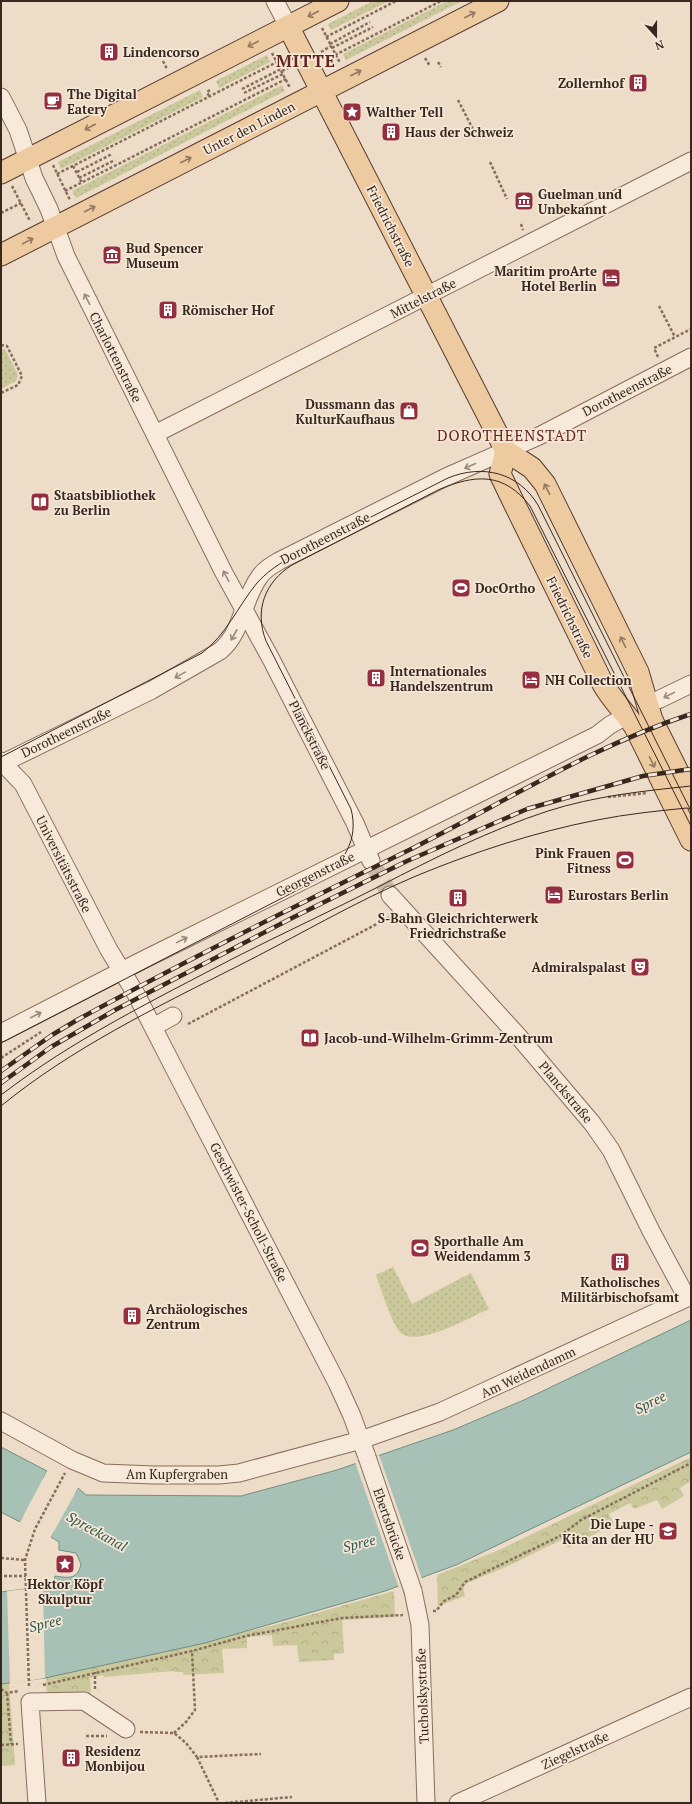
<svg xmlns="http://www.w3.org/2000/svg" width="692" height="1804" viewBox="0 0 692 1804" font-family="'PT Serif',serif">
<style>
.grass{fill:url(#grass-dots)}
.park{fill:url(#park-crowns)}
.water{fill:#a8c1b6;stroke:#6f8f82}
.pier{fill:#eddcc7}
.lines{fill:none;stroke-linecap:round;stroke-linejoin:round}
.minor-tunnel{stroke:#c9b8a6;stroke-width:17;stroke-dasharray:17 8;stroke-linecap:butt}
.minor-casing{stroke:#886d5d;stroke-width:19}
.major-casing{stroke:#563c31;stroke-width:23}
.path{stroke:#886d5d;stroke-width:2.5;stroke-dasharray:3 2;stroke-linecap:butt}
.minor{stroke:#f8eada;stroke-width:17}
.major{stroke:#eecaa1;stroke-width:21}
.tram{stroke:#392820;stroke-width:1}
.rail-casing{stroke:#392820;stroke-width:4.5}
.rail{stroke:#f5e7d6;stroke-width:3;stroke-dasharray:9;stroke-linecap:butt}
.minor-bridge-casing{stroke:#886d5d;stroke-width:19;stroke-linecap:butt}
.minor-bridge{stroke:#f8eada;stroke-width:17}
.oneway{stroke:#947960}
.oneway2{stroke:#98897d}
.labels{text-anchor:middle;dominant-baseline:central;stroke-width:3.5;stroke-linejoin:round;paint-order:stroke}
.poi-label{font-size:13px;font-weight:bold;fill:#392820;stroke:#f5e7d6;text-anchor:start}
.street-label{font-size:13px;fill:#392820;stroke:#f5e7d6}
.water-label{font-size:14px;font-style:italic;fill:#30584f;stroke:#f5e7d6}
.quarter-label{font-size:15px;letter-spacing:1px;fill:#642521;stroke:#f5e7d6}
.district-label{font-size:17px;font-weight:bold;letter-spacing:1px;fill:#642521;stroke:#f5e7d6}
</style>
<defs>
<pattern id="grass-dots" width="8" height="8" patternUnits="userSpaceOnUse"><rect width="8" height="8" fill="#cbc99b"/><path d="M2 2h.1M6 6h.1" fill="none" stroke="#afad85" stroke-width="1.8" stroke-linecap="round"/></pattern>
<pattern id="park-crowns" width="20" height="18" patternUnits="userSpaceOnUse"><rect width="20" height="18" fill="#cbc99b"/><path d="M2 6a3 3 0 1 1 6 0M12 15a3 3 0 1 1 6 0" fill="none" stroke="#afad85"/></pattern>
</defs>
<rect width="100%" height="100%" fill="#eddcc7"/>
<path class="grass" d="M 373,1 L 389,1 L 331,30 L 328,24 Z
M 447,1 L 462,1 L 346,60 L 343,54 Z
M 267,55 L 270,62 L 219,88 L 216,81 Z
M 282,85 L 285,91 L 76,198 L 72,191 Z
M 200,90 L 203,97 L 61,169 L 58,162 Z
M 1,349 L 5,349 L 18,375 L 16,381 L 1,389 Z
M 393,1267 L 412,1304 L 471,1273 L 489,1309 C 470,1317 421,1346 402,1334 C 393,1327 380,1287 376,1275 Z"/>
<path class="park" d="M 691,1457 L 691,1481 L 680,1488 L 684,1496 L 662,1509 L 657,1500 L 634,1509 L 630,1503 L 609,1514 L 614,1524 L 568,1548 L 563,1539 L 506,1567 L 467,1583 L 463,1588 L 465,1596 L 438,1606 L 437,1575 L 499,1550 Z
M 394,1591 L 395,1617 L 342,1620 L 344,1653 L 334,1654 L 334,1660 L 299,1662 L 297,1645 L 273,1646 L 272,1635 L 247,1637 L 247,1648 L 222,1649 L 224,1673 L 184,1675 L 183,1672 L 175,1672 L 174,1671 L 104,1677 L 103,1675 L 90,1678 L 91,1691 L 88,1696 L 47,1699 L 46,1677 L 48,1676 L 133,1659 L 278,1624 Z
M 9,1682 L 15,1765 L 1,1766 L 1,1684 Z"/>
<path class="water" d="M 691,1320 L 691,1452 L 456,1565 L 385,1591 L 205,1643 L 45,1678 L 1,1684 L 1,1592 L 50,1586 L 54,1583 L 55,1576 C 68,1578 78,1580 81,1564 L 76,1553 L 59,1550 L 59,1542 L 51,1537 L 54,1531 L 24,1515 L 20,1522 L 1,1512 L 1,1447 L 47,1471 L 43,1478 L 74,1495 L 78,1488 L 86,1495 L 241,1496 L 337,1470 L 453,1430 L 524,1400 Z"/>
<path class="pier" d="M 379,1455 L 422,1579 L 399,1588 L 355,1462 Z
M 47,1471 L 48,1472 L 46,1477 L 73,1492 L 76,1487 L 78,1488 L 51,1537 L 49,1536 L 51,1532 L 25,1518 L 22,1523 L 20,1522 Z
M 43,1587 L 45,1678 L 10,1684 L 7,1591 Z"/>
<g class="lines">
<path class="minor-tunnel" d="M 371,861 L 390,895"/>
<g class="minor-casing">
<path id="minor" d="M 275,1 L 288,26
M 1,97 L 18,130 L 34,178 L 49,209 L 66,256 L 224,573 L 271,659 L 355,823 L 371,861
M 155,434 L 691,161
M 646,704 L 660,699 L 691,684
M 1,761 L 23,784 L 109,950 L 136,994 L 175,1070 L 337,1383 L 352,1416 L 367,1457
M 1,764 L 152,690 L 220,651 C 243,632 242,600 260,576 C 264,570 272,565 279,561 L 446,477 L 539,436 L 691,357
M 390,895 L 519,1037 L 592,1123 L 611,1150 L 651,1231 L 687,1298
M 153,1027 L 173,1016
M 1,1033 L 141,961 L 597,735 L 610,725 L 628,715
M 1,1421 L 72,1460 L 103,1473 L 154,1475 L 219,1475 L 239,1473 L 361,1440 L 440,1412 L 691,1296
M 413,1591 L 420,1625 L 426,1803
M 37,1803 L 30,1702 L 84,1701 L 126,1729
M 458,1803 L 691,1697"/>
</g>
<g class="major-casing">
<path id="major" d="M 288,26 L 506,451 L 532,468 L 545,484 L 638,672 L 652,720 L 691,798
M 1,173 L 338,1
M 1,255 L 498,1
M 506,451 L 500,474 L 512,499 L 603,684 C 612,700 625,712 635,727 L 691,840"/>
</g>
<path class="path" d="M 322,28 L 340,63
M 326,37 L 396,1
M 330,44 L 370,22
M 332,48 L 373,27
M 321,52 L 331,46
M 272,53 L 290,88
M 335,55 L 441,1
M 425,58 L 430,66
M 163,61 L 167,69
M 438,62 L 441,67
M 282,71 L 290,67
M 242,89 L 281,69
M 244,93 L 283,74
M 209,96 L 207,92 L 211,89
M 458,100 L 477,137
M 490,162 L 507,199
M 53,165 L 70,200
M 73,166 L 82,183
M 77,172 L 112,154
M 57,174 L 277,62
M 79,178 L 115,160
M 12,186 L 30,221
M 65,191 L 286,79
M 1,213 L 21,203
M 521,224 L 523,230
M 659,306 L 675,337
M 1,345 L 7,346 L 22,376 L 18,385 L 1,393
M 658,357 L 654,348 L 691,329
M 608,797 L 647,793
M 188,1024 L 390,917
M 1,1058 L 41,1032
M 1,1558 L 25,1560
M 4,1576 L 26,1576
M 433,1611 L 436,1611 L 444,1601 L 456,1595 L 465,1582 L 560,1536 L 581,1520 L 691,1463
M 43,1685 L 192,1651 L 246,1636 L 342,1618 L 403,1615
M 29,1686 L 25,1560 L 35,1529 L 65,1473
M 1,1689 L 7,1693 L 19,1691
M 95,1689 L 95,1672
M 7,1693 L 11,1744
M 140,1732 L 174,1733 L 186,1743 L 197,1757 L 261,1754
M 174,1733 L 186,1722 L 195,1710 L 192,1651
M 86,1736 L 107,1736
M 1,1745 L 18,1744
M 197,1757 L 219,1803
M 225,1803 L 292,1797"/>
<use href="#minor" class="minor"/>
<use href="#major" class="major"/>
<path class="tram" d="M 1,757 L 202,653 C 227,634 238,606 257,583 C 266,573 276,566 286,560 L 448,478 C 482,464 518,472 538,505 L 691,811
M 1,1043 L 319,879 C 344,864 359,839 351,809 L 266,641 C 254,610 265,582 292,565 L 438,490 C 475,474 504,472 530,506 L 691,826
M 1,1095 C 74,1039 152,1001 232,959 C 281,934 331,911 380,886 C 434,858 490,830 548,811 C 595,796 643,791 691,786
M 1,1106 C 72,1048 155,1008 236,967 C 296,937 354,902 416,876 C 474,852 535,832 597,820 C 627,814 657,811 687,808"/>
<g class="rail-casing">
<path id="rail" d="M 1,1071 L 52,1035 L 77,1020 C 185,961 295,906 405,852 C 500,805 590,747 691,714
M 1,1083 L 51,1047 L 115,1010 L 292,918 L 407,861 L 527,809 L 643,776 L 691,769"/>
</g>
<use href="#rail" class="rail"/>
<g class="minor-bridge-casing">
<path id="minor-bridge" d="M 367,1457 L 413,1591"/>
</g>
<use href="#minor-bridge" class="minor-bridge"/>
</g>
<defs><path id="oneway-shaft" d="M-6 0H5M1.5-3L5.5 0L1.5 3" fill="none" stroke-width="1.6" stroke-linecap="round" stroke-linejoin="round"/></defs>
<g class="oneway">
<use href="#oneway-shaft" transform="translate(313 14) rotate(153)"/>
<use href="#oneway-shaft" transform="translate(470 15) rotate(-27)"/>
<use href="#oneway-shaft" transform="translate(253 44) rotate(153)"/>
<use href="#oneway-shaft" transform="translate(356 73) rotate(-27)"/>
<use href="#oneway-shaft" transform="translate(90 127) rotate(153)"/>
<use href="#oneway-shaft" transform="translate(186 160) rotate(-27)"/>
<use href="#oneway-shaft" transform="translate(90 209) rotate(-27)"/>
<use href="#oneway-shaft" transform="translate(28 241) rotate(-28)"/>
<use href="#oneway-shaft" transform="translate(547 489) rotate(-117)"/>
<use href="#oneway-shaft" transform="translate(623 642) rotate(-116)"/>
<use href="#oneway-shaft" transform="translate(652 762) rotate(64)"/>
</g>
<g class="oneway2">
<use href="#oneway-shaft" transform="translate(87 299) rotate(-117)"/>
<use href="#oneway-shaft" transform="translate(470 466) rotate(156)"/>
<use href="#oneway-shaft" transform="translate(226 576) rotate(-118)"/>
<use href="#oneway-shaft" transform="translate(234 635) rotate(119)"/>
<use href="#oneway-shaft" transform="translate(180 675) rotate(151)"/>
<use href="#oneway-shaft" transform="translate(669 695) rotate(154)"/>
<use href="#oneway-shaft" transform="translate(182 940) rotate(-26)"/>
<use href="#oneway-shaft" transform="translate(36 1015) rotate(-27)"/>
</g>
<defs>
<g id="building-square" transform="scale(1)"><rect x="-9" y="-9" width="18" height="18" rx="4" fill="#952f3f" stroke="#f5e7d6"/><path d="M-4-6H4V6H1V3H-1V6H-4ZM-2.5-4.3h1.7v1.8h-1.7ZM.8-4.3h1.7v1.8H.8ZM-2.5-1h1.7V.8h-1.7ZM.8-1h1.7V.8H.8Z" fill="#fff"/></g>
<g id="cafe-square" transform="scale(1)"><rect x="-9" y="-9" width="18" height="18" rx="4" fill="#952f3f" stroke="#f5e7d6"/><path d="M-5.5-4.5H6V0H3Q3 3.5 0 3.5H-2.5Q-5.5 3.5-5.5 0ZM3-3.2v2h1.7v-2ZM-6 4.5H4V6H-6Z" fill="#fff"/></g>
<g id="sight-square" transform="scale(1)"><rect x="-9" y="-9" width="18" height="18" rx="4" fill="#952f3f" stroke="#f5e7d6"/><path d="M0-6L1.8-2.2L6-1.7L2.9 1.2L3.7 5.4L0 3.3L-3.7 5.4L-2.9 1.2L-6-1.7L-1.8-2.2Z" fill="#fff"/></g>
<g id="museum-square" transform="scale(1)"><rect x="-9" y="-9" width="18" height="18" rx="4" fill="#952f3f" stroke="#f5e7d6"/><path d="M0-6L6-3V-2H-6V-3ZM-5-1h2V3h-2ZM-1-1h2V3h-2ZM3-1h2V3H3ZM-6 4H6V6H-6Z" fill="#fff"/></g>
<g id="hotel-square" transform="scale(1)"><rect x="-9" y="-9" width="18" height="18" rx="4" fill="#952f3f" stroke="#f5e7d6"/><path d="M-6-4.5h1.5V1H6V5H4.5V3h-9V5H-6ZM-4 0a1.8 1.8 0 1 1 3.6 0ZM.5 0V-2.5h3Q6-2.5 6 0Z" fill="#fff"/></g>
<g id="shop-square" transform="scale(1)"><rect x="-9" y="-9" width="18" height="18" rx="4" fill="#952f3f" stroke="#f5e7d6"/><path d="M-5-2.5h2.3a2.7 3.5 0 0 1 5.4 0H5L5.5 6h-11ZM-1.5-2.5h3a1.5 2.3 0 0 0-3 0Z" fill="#fff"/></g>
<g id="library-square" transform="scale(1)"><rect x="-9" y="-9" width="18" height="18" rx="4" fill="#952f3f" stroke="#f5e7d6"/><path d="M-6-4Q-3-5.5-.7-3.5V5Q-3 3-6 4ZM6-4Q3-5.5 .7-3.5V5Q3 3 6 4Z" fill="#fff"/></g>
<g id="stadium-square" transform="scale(1)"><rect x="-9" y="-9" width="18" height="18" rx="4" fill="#952f3f" stroke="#f5e7d6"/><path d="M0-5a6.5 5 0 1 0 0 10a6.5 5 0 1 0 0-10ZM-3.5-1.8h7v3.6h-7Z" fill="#fff"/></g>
<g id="theatre-square" transform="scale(1)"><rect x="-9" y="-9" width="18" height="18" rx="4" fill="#952f3f" stroke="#f5e7d6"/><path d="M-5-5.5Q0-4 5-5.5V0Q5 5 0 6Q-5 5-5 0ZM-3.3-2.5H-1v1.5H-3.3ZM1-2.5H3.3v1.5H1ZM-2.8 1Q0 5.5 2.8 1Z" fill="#fff"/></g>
<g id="school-square" transform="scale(1)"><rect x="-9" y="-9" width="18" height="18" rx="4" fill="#952f3f" stroke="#f5e7d6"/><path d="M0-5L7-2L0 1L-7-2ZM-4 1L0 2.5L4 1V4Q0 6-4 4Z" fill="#fff"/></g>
</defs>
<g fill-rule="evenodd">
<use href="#building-square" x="109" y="52"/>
<use href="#building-square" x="638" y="83"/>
<use href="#cafe-square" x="53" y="101"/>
<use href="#sight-square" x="352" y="112"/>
<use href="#building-square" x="391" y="132"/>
<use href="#museum-square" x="524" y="201"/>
<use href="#museum-square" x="112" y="255"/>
<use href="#hotel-square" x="611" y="278"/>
<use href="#building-square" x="168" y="310"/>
<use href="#shop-square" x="409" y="411"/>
<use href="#library-square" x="40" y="502"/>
<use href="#stadium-square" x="461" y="588"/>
<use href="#building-square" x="376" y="678"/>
<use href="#hotel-square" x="531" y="680"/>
<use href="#stadium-square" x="625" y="860"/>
<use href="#hotel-square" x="554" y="895"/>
<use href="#building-square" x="458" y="898"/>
<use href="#theatre-square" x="640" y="967"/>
<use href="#library-square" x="310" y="1038"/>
<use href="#stadium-square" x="420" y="1248"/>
<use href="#building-square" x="620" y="1262"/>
<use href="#building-square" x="132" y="1316"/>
<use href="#school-square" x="668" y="1531"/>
<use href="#sight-square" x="65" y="1564"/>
<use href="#building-square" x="71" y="1758"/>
</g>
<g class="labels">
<g class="poi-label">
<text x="123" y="52">Lindencorso</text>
<text x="624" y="83" text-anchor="end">Zollernhof</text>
<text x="67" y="94">The Digital<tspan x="67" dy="15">Eatery</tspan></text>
<text x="366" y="112">Walther Tell</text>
<text x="405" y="132">Haus der Schweiz</text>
<text x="538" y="194">Guelman und<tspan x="538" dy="15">Unbekannt</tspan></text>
<text x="126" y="248">Bud Spencer<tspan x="126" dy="15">Museum</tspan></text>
<text x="597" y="271" text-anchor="end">Maritim proArte<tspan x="597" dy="15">Hotel Berlin</tspan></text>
<text x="182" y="310">Römischer Hof</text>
<text x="395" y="404" text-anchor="end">Dussmann das<tspan x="395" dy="15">KulturKaufhaus</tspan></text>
<text x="54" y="495">Staatsbibliothek<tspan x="54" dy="15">zu Berlin</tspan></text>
<text x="475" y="588">DocOrtho</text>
<text x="390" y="671">Internationales<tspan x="390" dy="15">Handelszentrum</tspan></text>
<text x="545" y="680">NH Collection</text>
<text x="611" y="853" text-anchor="end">Pink Frauen<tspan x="611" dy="15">Fitness</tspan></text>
<text x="568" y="895">Eurostars Berlin</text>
<text x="458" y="918" text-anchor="middle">S-Bahn Gleichrichterwerk<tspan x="458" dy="15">Friedrichstraße</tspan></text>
<text x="626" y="967" text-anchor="end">Admiralspalast</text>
<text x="324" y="1038">Jacob-und-Wilhelm-Grimm-Zentrum</text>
<text x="434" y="1241">Sporthalle Am<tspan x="434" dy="15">Weidendamm 3</tspan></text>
<text x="620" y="1282" text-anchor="middle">Katholisches<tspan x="620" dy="15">Militärbischofsamt</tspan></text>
<text x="146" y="1309">Archäologisches<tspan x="146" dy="15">Zentrum</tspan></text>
<text x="654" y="1524" text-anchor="end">Die Lupe -<tspan x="654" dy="15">Kita an der HU</tspan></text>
<text x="65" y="1584" text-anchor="middle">Hektor Köpf<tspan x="65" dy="15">Skulptur</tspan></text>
<text x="85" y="1751">Residenz<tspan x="85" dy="15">Monbijou</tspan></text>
</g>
<g class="street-label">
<text transform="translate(249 128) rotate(-27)">Unter den Linden</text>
<text transform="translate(391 226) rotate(63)">Friedrichstraße</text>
<text transform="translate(423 298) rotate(-27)">Mittelstraße</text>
<text transform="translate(116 357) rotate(63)">Charlottenstraße</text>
<text transform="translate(627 390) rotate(-27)">Dorotheenstraße</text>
<text transform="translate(325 538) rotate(-27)">Dorotheenstraße</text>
<text transform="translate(570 617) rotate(64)">Friedrichstraße</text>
<text transform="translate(66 732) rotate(-26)">Dorotheenstraße</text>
<text transform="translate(310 735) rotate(63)">Planckstraße</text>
<text transform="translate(64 864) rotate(63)">Universitätsstraße</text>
<text transform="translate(315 874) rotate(-26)">Georgenstraße</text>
<text transform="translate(566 1092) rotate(50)">Planckstraße</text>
<text transform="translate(249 1212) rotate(63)">Geschwister-Scholl-Straße</text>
<text transform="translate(528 1372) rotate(-25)">Am Weidendamm</text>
<text x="177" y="1474">Am Kupfergraben</text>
<text transform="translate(390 1524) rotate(71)">Ebertsbrücke</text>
<text transform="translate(422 1696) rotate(-92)">Tucholskystraße</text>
<text transform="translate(575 1750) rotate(-25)">Ziegelstraße</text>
</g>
<g class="water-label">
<text transform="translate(650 1402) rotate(-27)">Spree</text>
<text transform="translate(97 1531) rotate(29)">Spreekanal</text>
<text transform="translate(359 1543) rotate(-14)">Spree</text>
<text transform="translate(45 1623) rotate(-14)">Spree</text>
</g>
<g class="quarter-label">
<text x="512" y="435">DOROTHEENSTADT</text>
</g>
<g class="district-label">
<text x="306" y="60">MITTE</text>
</g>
</g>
<rect width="692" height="1804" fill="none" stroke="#392820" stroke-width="4"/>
<g transform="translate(656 36) rotate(159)" stroke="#f5e7d6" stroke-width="3" paint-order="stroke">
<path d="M0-3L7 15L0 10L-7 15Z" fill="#392820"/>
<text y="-6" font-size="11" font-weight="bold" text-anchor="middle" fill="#392820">N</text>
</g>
</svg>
